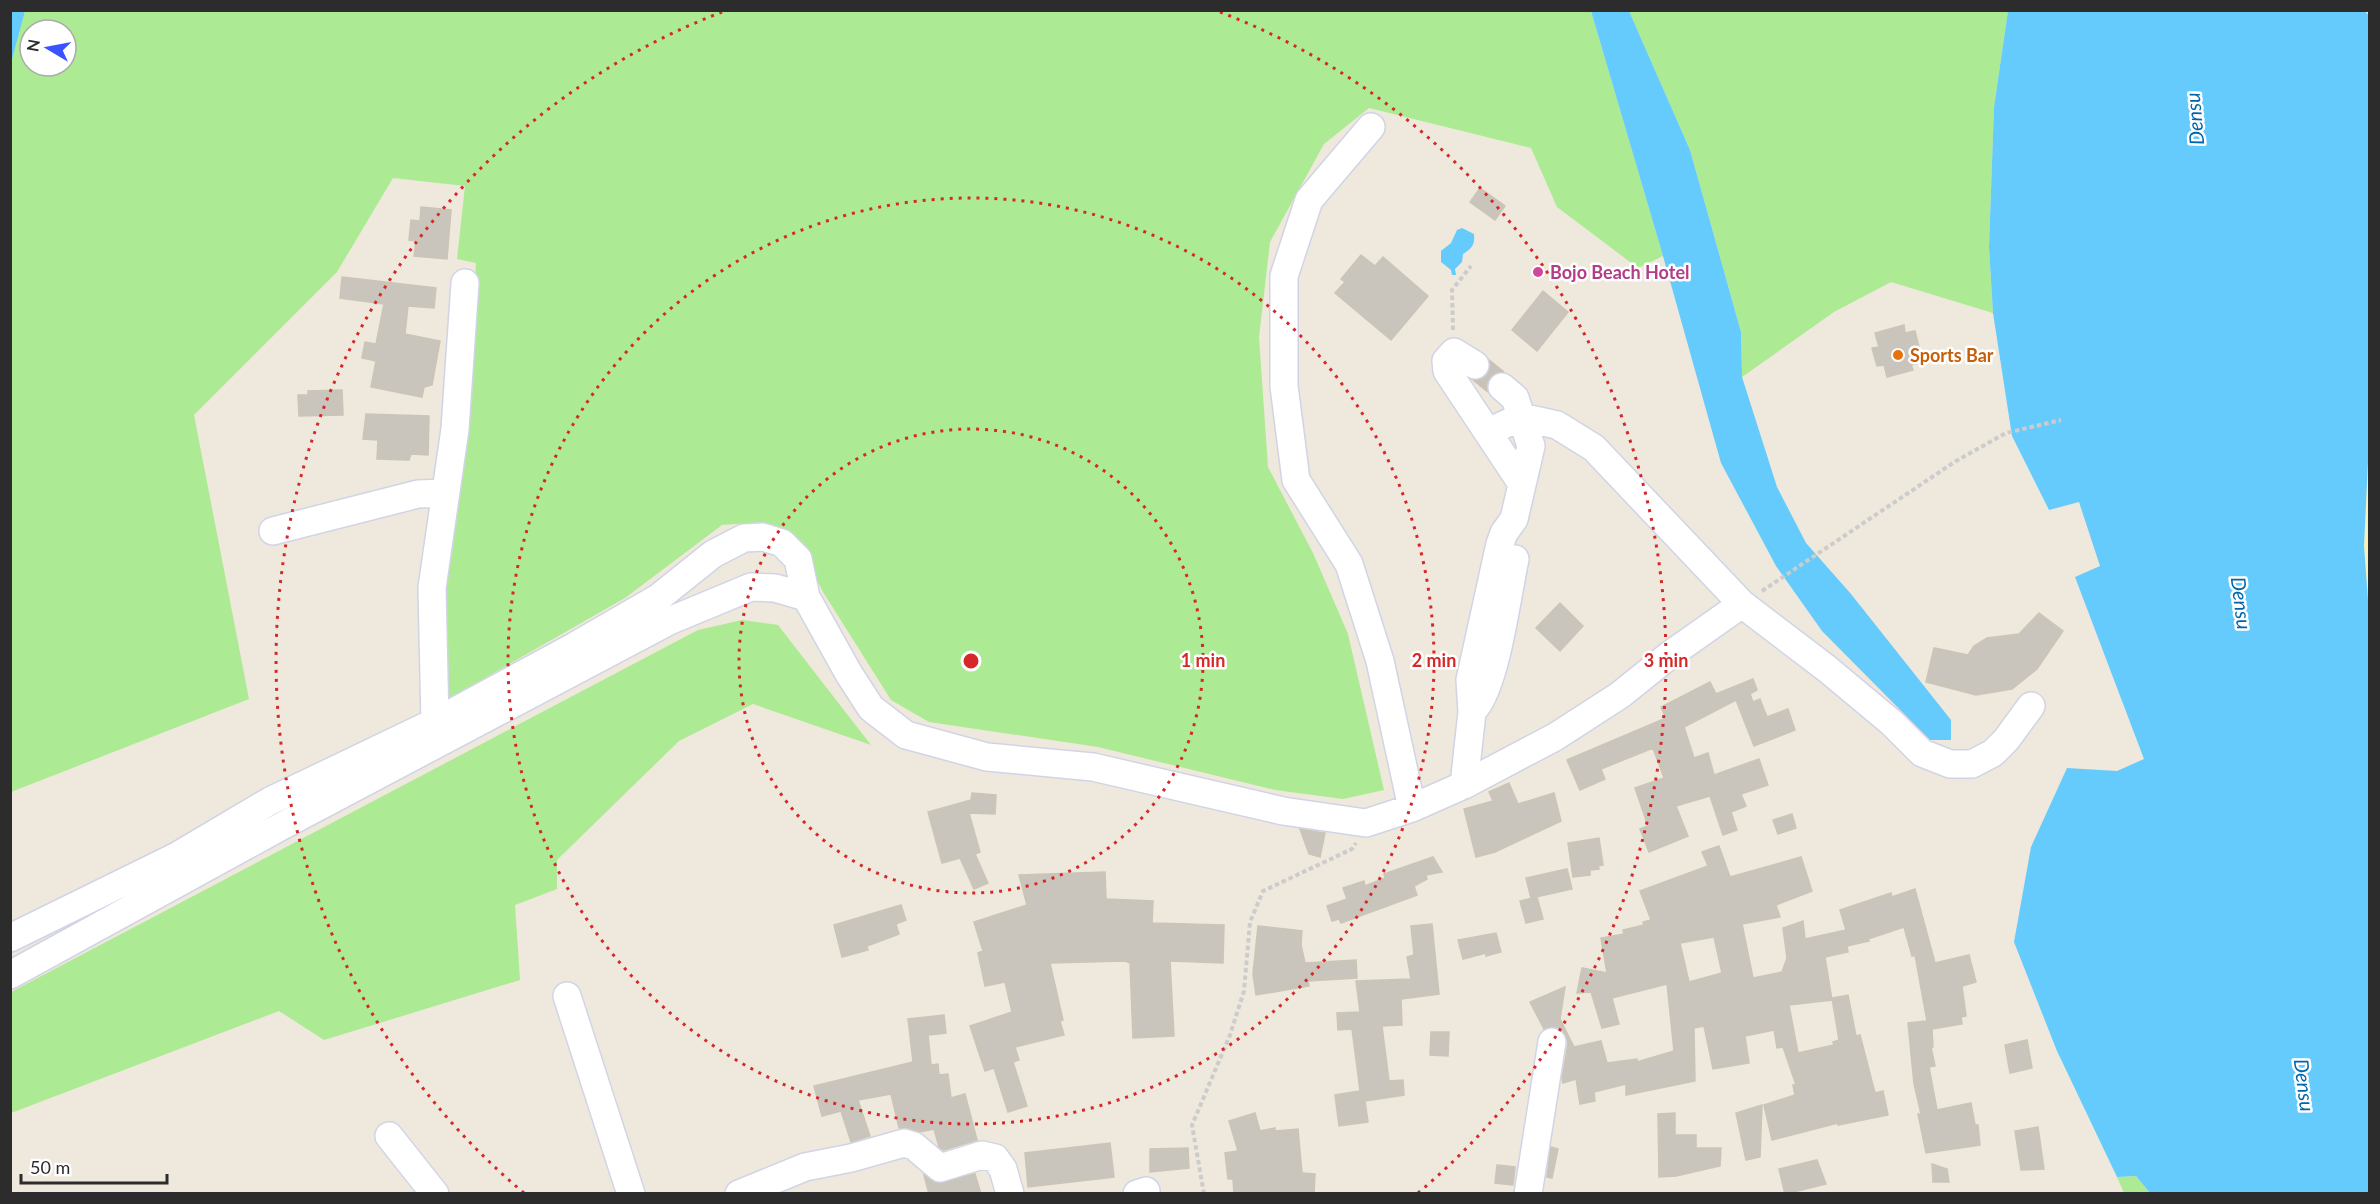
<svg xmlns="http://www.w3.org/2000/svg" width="2380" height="1204" viewBox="0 0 2380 1204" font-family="Lato,sans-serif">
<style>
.green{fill:#aceb93;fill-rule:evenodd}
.sand{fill:#f7f1bc}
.water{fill:#64cbfc}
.building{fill:#cac5bc;stroke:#cbc5b6;stroke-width:1.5;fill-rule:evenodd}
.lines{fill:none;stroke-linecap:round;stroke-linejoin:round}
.minor-tunnel{stroke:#c8c2b9;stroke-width:27;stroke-dasharray:27 14;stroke-linecap:butt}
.minor-casing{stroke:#d1d4e6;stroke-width:30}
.path{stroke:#ccc;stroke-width:4;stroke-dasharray:4.5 3;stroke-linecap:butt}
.minor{stroke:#fff;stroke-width:27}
.ring{fill:none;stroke:#d62828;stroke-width:3;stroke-dasharray:3 6}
.hotel-dot{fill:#d1479c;stroke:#fff;stroke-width:2}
.food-dot{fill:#e8710a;stroke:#fff;stroke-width:2}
.labels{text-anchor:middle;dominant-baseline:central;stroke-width:5;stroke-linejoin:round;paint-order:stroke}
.hotel-label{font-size:18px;font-weight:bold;fill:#b23c85;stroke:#fff;text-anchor:start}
.food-label{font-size:18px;font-weight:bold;fill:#c56008;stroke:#fff;text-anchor:start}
.water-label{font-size:20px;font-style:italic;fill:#0066ab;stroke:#fff}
.centre{fill:#d62828;stroke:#fff;stroke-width:3}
.ring-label{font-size:18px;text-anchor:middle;font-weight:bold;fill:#d62828;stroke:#fff;stroke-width:5;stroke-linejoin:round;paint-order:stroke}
</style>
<rect width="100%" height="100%" fill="#efe8dc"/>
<path class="green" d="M 25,11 L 1591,11 L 1663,256 L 1638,268 L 1557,207 L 1531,148 L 1369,108 L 1324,144 L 1270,242 L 1259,337 L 1268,467 L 1313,553 L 1348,634 L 1384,790 L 1343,799 L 1275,790 L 1098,747 L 929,722 L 891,700 L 823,592 L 795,536 L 764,522 L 722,525 L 625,598 L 441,703 L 441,599 L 467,419 L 476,263 L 457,259 L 465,186 L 393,178 L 337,272 L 194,415 L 249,699 L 11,792 L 10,63 ZM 30,30 L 66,30 L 66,66 L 30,66 Z
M 1629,11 L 2008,11 L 1994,107 L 1989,247 L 1993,313 L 1891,282 L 1834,312 L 1742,377 L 1741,332 L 1690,150 Z
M 742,620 L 778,625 L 871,745 L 753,704 L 679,741 L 557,860 L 557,889 L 515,905 L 520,980 L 324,1040 L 279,1011 L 11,1113 L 11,992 L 698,630 Z
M 2136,1176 L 2150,1193 L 2124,1193 L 2117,1177 Z"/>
<path class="sand" d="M 2369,419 L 2369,627 L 2364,546 Z"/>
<path class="water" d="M 11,10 L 25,11 L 11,63 L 10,11 Z
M 1591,11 L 1629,11 L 1690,150 L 1741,332 L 1742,377 L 1777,487 L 1806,543 L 1851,594 L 1951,720 L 1951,740 L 1930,740 L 1822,631 L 1776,566 L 1721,463 L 1663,256 Z
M 2364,11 L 2370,16 L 2370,419 L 2364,546 L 2370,627 L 2369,1193 L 2150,1193 L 2136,1176 L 2117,1177 L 2057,1051 L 2014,942 L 2031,847 L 2067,768 L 2117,771 L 2144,759 L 2075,577 L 2100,566 L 2079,502 L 2049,510 L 2012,436 L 1993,313 L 1989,247 L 1994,107 L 2008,11 Z
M 1462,228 L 1474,234 C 1475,245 1472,248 1463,254 L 1462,262 L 1455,269 L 1456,275 L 1452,275 L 1451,270 L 1441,262 L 1441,251 L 1451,243 L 1457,230 Z"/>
<path class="building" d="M 1480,188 L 1505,206 L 1495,220 L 1470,202 Z
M 421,207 L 451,210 L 447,259 L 414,256 L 416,241 L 409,240 L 411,220 L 420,221 Z
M 1361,255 L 1375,266 L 1383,257 L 1428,296 L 1391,340 L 1335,293 L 1345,282 L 1341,279 Z
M 342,277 L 436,288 L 434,308 L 408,306 L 405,334 L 440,341 L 432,385 L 424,387 L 422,397 L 371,387 L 376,361 L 362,358 L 365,342 L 376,344 L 384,304 L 340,298 Z
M 1543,291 L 1568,312 L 1537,351 L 1512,330 Z
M 1904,325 L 1905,333 L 1915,331 L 1923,363 L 1911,365 L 1913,370 L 1887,377 L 1884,365 L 1877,366 L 1872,348 L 1879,347 L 1875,333 Z
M 342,390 L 343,415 L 299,416 L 298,395 L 308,395 L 308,391 Z
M 366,414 L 429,416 L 428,455 L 411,454 L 409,460 L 377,459 L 378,440 L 363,439 Z
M 1560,603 L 1583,626 L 1560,651 L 1536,628 Z
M 2039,613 L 2063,631 L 2037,669 L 2012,689 L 1976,695 L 1926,682 L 1934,648 L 1968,655 L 1974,646 L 1987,638 L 2019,634 Z
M 1753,679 L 1757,690 L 1750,694 L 1753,702 L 1760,699 L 1767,717 L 1788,709 L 1795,730 L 1754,746 L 1736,700 L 1684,727 L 1694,758 L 1708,753 L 1714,775 L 1759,759 L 1768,785 L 1741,794 L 1746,806 L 1731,812 L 1737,830 L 1723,835 L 1710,796 L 1676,806 L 1688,836 L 1649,852 L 1640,829 L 1648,826 L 1635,788 L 1664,778 L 1653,748 L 1601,769 L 1605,779 L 1580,790 L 1567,760 L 1666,718 L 1661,707 L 1710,682 L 1716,694 Z
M 1509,783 L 1518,804 L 1554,793 L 1561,821 L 1495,852 L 1476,857 L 1464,809 L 1493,801 L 1489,792 Z
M 972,793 L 996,795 L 995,814 L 969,813 L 980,852 L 975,854 L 988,883 L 974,889 L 960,858 L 942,863 L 928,812 L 971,800 Z
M 1792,814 L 1796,828 L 1778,834 L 1773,820 Z
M 1300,829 L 1325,833 L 1320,857 L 1309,854 Z
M 1599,838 L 1603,865 L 1598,866 L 1599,869 L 1590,870 L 1590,875 L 1573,877 L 1568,843 Z
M 1719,846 L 1730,877 L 1801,857 L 1812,891 L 1776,905 L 1780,917 L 1742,924 L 1753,978 L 1782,972 L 1787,958 L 1783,928 L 1803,921 L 1805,939 L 1846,930 L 1840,910 L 1891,893 L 1892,897 L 1915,889 L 1935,963 L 1969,955 L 1976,982 L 1962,986 L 1966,1016 L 1961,1017 L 1962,1024 L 1932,1029 L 1933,1047 L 1931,1047 L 1935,1066 L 1929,1067 L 1937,1110 L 1971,1103 L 1975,1125 L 1978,1125 L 1980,1145 L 1926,1153 L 1918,1114 L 1921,1114 L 1914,1084 L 1908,1023 L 1927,1021 L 1915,955 L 1912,956 L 1904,927 L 1868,939 L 1869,941 L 1847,946 L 1848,952 L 1825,957 L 1832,1000 L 1789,1005 L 1798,1053 L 1834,1045 L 1833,1042 L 1839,1040 L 1832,998 L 1848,995 L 1856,1036 L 1860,1035 L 1875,1093 L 1883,1091 L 1888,1115 L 1838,1125 L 1838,1123 L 1772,1140 L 1764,1105 L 1795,1095 L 1793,1085 L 1796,1085 L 1783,1047 L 1777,1048 L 1774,1030 L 1745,1036 L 1749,1063 L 1713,1069 L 1704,1026 L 1694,1028 L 1695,1081 L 1626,1095 L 1626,1084 L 1594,1092 L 1595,1101 L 1580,1104 L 1576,1079 L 1563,1083 L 1562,1079 L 1568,1044 L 1566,1036 L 1561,1029 L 1555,1027 L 1544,1029 L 1530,1002 L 1565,987 L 1560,1019 L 1574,1047 L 1601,1041 L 1607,1063 L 1637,1059 L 1637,1062 L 1674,1051 L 1667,984 L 1612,998 L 1619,1024 L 1602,1028 L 1591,992 L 1577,993 L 1582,968 L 1607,973 L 1601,938 L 1624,934 L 1623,930 L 1644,925 L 1643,922 L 1651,920 L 1640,891 L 1708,866 L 1702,852 ZM 1714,937 L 1722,973 L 1689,982 L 1680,943 Z
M 1433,857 L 1442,872 L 1426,875 L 1427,879 L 1414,886 L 1417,895 L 1341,923 L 1339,919 L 1332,921 L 1327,906 L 1347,899 L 1343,888 L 1364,881 L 1365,886 L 1385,878 L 1384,874 Z
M 1567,869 L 1572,889 L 1531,898 L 1526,878 Z
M 1105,872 L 1106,899 L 1153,901 L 1152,923 L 1224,925 L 1223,963 L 1170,961 L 1174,1036 L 1133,1038 L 1130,963 L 1125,961 L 1050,963 L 1063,1020 L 1060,1021 L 1064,1035 L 1015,1047 L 1019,1060 L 1013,1062 L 1027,1106 L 1008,1112 L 994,1068 L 985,1071 L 970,1026 L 1012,1012 L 1005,982 L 985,986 L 978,953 L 983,951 L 974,922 L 1027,905 L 1019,875 Z
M 1537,897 L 1543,919 L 1526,923 L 1520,901 Z
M 901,905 L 906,920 L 896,924 L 899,934 L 867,946 L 868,950 L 842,957 L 834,925 Z
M 1432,924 L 1439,994 L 1401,999 L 1402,1025 L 1382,1026 L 1389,1081 L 1403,1080 L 1404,1095 L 1365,1101 L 1368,1122 L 1339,1126 L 1335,1095 L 1360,1091 L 1352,1029 L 1338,1030 L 1337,1013 L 1360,1012 L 1356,981 L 1411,979 L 1407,957 L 1414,955 L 1411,926 Z
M 1258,926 L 1302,931 L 1301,945 L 1305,963 L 1356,960 L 1357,978 L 1308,981 L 1309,986 L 1256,995 L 1253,974 Z
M 1496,933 L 1501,952 L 1486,956 L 1486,953 L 1463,959 L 1458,940 Z
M 944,1015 L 946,1033 L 928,1035 L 931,1065 L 938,1064 L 939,1075 L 948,1074 L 951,1098 L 965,1094 L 977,1140 L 944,1150 L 939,1147 L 934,1129 L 920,1132 L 909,1128 L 899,1128 L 891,1094 L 858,1100 L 870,1136 L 851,1142 L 841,1111 L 822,1116 L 814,1086 L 913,1062 L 908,1019 Z
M 1431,1032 L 1449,1032 L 1448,1056 L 1430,1055 Z
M 2027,1040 L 2032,1068 L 2010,1073 L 2005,1045 Z
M 1762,1105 L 1760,1157 L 1746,1160 L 1736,1113 Z
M 1255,1113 L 1260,1131 L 1275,1128 L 1275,1131 L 1298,1129 L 1302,1173 L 1315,1174 L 1314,1194 L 1234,1194 L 1233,1179 L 1228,1179 L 1225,1153 L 1238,1151 L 1229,1121 Z
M 1675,1113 L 1675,1135 L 1696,1135 L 1696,1148 L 1721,1148 L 1720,1166 L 1676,1176 L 1659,1177 L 1658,1114 Z
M 2038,1127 L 2044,1169 L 2021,1170 L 2015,1131 Z
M 1110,1143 L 1114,1177 L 1028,1187 L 1025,1153 Z
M 1551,1147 L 1558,1149 L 1552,1178 L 1547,1177 Z
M 1188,1148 L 1189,1168 L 1150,1172 L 1150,1149 Z
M 1817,1160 L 1826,1184 L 1785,1194 L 1779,1169 Z
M 1932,1164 L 1947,1169 L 1949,1182 L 1933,1182 Z
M 1497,1165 L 1515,1167 L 1513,1185 L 1495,1183 Z
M 975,1174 L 981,1194 L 929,1194 L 924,1175 L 937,1183 Z"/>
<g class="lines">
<path class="minor-tunnel" d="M 1475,365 L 1502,387"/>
<g class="minor-casing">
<path id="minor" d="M 1371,127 L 1309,200 L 1284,276 L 1284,386 L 1296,480 L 1349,564 L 1380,661 L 1412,808
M 1475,365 L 1454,352 L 1446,361 L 1447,371 L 1522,484
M 1488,432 L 1521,417 L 1557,425 L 1594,448 L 1742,604 L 1826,668 L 1892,723 L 1922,753 L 1950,764 L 1972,764 L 1993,753 L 2006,740 L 2031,706
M 273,531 L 418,494 L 445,493
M 1476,707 C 1497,679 1507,596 1515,559
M 435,722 L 432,588 L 455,429 L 465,283
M 1464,785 L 1472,712 L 1470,680 L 1500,544 L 1504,533 L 1514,519 L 1531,446 L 1515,398 L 1502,387
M 10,938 L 177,856 L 270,801 L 435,722 L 575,646 L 658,598 L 713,554 L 744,538 L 763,537 L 782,543 L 798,559 L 806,597 L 849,674 L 871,708 L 906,735 L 987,757 L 1093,767 L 1283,811 L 1366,823 L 1412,808 L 1464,785 L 1555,737 L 1620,695 L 1671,654 L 1742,604
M 10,975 L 280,827 L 669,621 L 751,587 L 775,588 L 806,597
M 567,996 L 631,1194
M 389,1136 L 435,1194
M 739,1194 L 805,1167 L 851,1158 L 904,1143 L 914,1146 L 940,1168 L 982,1155 L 995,1158 L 1003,1169 L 1010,1194
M 1137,1194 L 1146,1191
M 1528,1194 L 1552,1042"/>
</g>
<path class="path" d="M 1453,330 L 1452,290 L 1471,266
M 1762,591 L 1956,461 L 2006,433 L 2061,420
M 1204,1194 L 1192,1125 L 1230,1035 L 1244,991 L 1250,922 L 1263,891 L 1352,849 L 1356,843"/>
<use href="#minor" class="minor"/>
</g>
<g class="ring">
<circle cx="971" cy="661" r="232"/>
<circle cx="971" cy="661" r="463"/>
<path d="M524 1193A695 695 0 0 1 722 12M1220 12A695 695 0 0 1 1418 1193"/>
</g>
<circle class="hotel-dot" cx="1538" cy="272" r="6"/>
<circle class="food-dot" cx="1898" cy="355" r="6"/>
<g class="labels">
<g class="hotel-label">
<text x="1550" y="272">Bojo Beach Hotel</text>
</g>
<g class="food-label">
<text x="1910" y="355">Sports Bar</text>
</g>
<g class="water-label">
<text transform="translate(2194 119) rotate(-95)">Densu</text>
<text transform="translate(2242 603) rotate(83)">Densu</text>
<text transform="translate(2305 1085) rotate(83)">Densu</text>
</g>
</g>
<circle cx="971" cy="661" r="9" class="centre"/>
<g class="ring-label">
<text x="1203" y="667">1 min</text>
<text x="1434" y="667">2 min</text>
<text x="1666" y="667">3 min</text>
</g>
<rect width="2380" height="1204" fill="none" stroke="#2c2c2c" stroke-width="24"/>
<g transform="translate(48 48) rotate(280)"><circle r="28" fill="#ffffff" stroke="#ababab" stroke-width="1.5"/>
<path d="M0-4.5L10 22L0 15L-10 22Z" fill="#3953ff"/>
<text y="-9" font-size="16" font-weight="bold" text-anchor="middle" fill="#2c2c2c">N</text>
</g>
<path d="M21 1174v9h146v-9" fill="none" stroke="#2c2c2c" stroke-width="3"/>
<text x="30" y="1174" font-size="18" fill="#2c2c2c" stroke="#ffffff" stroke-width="4.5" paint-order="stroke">50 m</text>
</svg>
